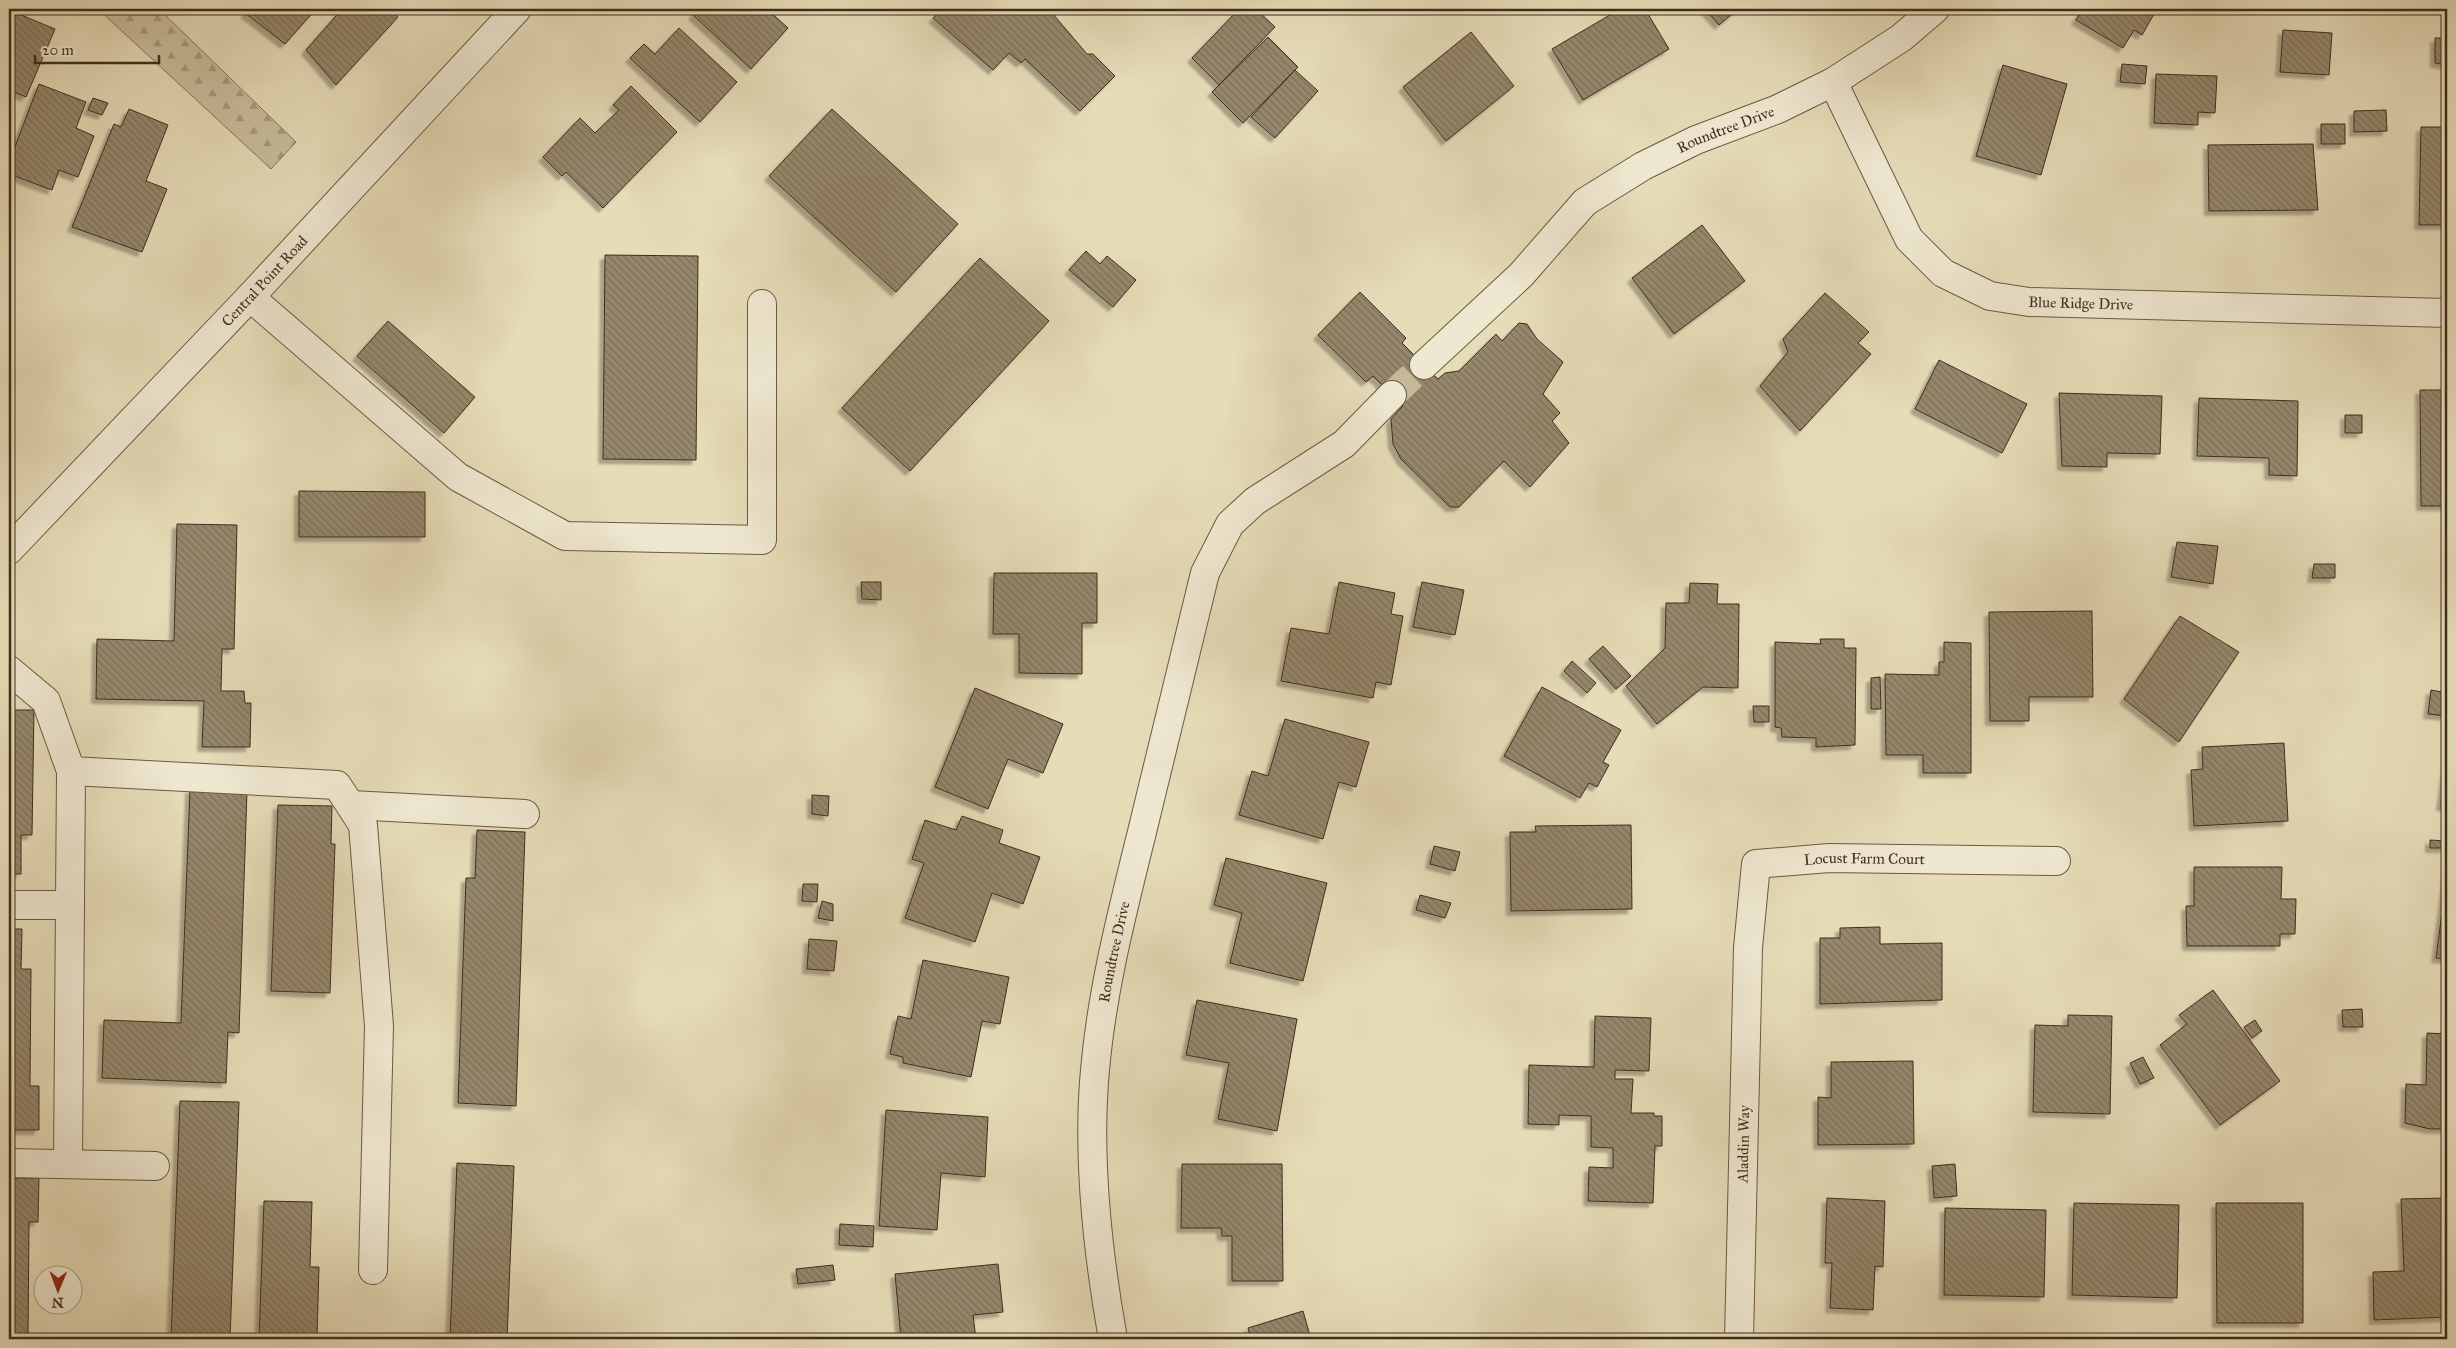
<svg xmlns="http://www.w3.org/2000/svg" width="2456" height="1348" viewBox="0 0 2456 1348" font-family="'IM FELL Great Primer',serif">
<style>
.forest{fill:url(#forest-firs);stroke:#85765c}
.building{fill:url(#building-back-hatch);stroke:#402d1b;filter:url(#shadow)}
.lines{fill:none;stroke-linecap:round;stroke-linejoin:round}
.minor-tunnel{stroke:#c5b999;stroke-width:28;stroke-dasharray:28 14;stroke-linecap:butt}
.minor-casing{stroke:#6a5942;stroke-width:30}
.minor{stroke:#efe8d1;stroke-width:28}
.labels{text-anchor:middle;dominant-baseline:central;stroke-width:4;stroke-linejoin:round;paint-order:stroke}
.street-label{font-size:15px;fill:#402d1b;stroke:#efe8d1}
</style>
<defs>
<pattern id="forest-firs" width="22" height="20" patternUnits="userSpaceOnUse" patternTransform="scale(1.25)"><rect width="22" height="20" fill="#cabe9d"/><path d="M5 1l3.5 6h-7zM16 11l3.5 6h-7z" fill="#a59b7f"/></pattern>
<pattern id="building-back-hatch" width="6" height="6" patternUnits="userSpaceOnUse" patternTransform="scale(1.25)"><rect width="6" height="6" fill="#96886d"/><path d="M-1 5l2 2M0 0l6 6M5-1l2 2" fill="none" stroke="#7c7059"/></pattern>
<filter id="shadow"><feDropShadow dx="-4.5" dy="4.5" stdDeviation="1" flood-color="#0004"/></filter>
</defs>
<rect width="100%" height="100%" fill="#e6dcb8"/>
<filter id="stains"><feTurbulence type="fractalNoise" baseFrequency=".004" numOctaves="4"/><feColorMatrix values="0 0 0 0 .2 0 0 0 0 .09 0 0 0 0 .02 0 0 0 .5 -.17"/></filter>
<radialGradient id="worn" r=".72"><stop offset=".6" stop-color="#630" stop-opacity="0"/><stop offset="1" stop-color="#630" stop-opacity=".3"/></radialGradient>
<path class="forest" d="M 98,9 L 159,9 L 296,142 L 271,169 Z"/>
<path class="building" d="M 250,9 L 316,9 L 285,44 L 245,13 Z
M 342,9 L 389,9 L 398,17 L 336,85 L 306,50 Z
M 698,9 L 767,9 L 788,28 L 751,69 L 693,15 Z
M 943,9 L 1053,9 L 1053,14 L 1087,54 L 1093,54 L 1115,76 L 1080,111 L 1025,59 L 1021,63 L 1009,53 L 993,70 L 933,18 Z
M 1239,9 L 1256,9 L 1275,27 L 1219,85 L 1192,58 Z
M 1620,9 L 1645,9 L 1669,49 L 1583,100 L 1552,49 Z
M 1705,9 L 1738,9 L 1719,25 Z
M 2083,9 L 2157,9 L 2142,35 L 2134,30 L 2123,48 L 2076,20 Z
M 9,10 L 55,29 L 26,97 L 11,91 L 9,97 Z
M 679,28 L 737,82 L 700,122 L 630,58 L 644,44 L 655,54 Z
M 2283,30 L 2332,33 L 2329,75 L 2280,72 Z
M 1471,32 L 1514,86 L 1446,141 L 1403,87 Z
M 1268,37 L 1298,67 L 1243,123 L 1212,92 Z
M 2435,38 L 2447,38 L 2447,65 L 2435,63 Z
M 2122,64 L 2147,66 L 2145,84 L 2120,82 Z
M 2003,65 L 2067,84 L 2041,175 L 1976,156 Z
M 1295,70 L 1318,91 L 1275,138 L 1251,117 Z
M 2156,74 L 2217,76 L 2215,113 L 2198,112 L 2198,125 L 2154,123 Z
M 39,84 L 86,102 L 76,128 L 94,136 L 78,177 L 59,170 L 52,190 L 9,174 L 9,162 Z
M 631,86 L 677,132 L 603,208 L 566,172 L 562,176 L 543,157 L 580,118 L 595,133 L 619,110 L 613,105 Z
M 93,98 L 108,103 L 102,115 L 88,110 Z
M 129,109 L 168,125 L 146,181 L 167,189 L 142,252 L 72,227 L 114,124 L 121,127 Z
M 832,109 L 958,224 L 896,292 L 769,176 Z
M 2386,110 L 2387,131 L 2354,132 L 2354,111 Z
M 2321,124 L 2345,124 L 2345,144 L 2321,144 Z
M 2421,127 L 2447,127 L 2447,225 L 2419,225 Z
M 2313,144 L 2318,210 L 2209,211 L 2208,145 Z
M 1702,225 L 1745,281 L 1674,334 L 1632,278 Z
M 1086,251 L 1100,264 L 1107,256 L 1136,280 L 1113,307 L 1069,270 Z
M 605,255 L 698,256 L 696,460 L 603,459 Z
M 980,258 L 1049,321 L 910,471 L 842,408 Z
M 1360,292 L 1406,338 L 1402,343 L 1438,379 L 1445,373 L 1459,371 L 1496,334 L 1502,341 L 1519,323 L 1527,324 L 1537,339 L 1563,362 L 1543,394 L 1560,413 L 1552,421 L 1569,443 L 1530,487 L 1504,461 L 1459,507 L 1450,507 L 1401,459 L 1393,444 L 1391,419 L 1403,406 L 1373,376 L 1366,382 L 1318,335 Z
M 1825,293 L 1869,332 L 1858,343 L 1871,354 L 1800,431 L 1760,386 L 1788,352 L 1783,339 Z
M 9,317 L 15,323 L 9,330 Z
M 388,321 L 475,397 L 444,433 L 357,356 Z
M 1939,360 L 2027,404 L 2002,453 L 1915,409 Z
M 2420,390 L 2447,390 L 2447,506 L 2421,506 Z
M 2059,393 L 2162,396 L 2160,454 L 2107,453 L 2107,467 L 2062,466 Z
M 2199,398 L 2298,401 L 2297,476 L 2269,475 L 2269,458 L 2197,456 Z
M 2345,415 L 2362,415 L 2362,433 L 2345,433 Z
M 299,491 L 425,492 L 425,537 L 299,537 Z
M 177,524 L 237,525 L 234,649 L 222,649 L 221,691 L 244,691 L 245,703 L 251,703 L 250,747 L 202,747 L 204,701 L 96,699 L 97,639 L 174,641 Z
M 2177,542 L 2218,546 L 2213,584 L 2171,577 Z
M 2314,564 L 2335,564 L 2335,578 L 2312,578 Z
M 994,573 L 1097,573 L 1097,623 L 1082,623 L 1082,674 L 1019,673 L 1019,634 L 993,634 Z
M 861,582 L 881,582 L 881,600 L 862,599 Z
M 1339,582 L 1395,593 L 1391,614 L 1403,616 L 1391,685 L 1376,682 L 1373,698 L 1281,681 L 1291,628 L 1329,634 Z
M 1422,582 L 1464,590 L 1455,635 L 1413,627 Z
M 1690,583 L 1718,584 L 1717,604 L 1739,604 L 1738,688 L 1703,687 L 1657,724 L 1626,686 L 1665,648 L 1666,603 L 1689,603 Z
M 2092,611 L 2093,697 L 2029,697 L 2029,721 L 1990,721 L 1989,612 Z
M 2180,616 L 2239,652 L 2179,742 L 2124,699 Z
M 1820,639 L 1844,639 L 1844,648 L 1856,648 L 1855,745 L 1816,747 L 1816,738 L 1782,737 L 1781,728 L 1775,727 L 1775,642 L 1821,644 Z
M 1944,642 L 1971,643 L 1971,773 L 1923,773 L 1923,755 L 1886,755 L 1885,674 L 1939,675 L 1939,662 L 1944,662 Z
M 1603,646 L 1631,676 L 1616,689 L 1589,659 Z
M 1572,661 L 1596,683 L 1587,693 L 1564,671 Z
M 1880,677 L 1881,709 L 1871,709 L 1871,678 Z
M 1542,687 L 1621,730 L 1603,762 L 1609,765 L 1597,787 L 1589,783 L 1580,798 L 1504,756 Z
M 975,688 L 1063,724 L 1043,773 L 1008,759 L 988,809 L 935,787 Z
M 2431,690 L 2447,693 L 2447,716 L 2428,714 Z
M 1753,706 L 1769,706 L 1769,722 L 1754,722 Z
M 9,710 L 34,710 L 32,835 L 21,835 L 21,874 L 9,874 Z
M 1285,719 L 1369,742 L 1356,787 L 1339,782 L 1323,839 L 1239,815 L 1252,771 L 1268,776 Z
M 2284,743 L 2288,821 L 2194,826 L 2191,770 L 2203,769 L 2202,747 Z
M 2446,768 L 2447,768 L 2447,807 L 2441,806 Z
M 190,789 L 247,791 L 239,1033 L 228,1032 L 226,1083 L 102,1078 L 104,1020 L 181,1023 Z
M 812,795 L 829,796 L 828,816 L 812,814 Z
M 278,805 L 332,806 L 331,844 L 335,844 L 330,993 L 271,991 Z
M 962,816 L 1003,830 L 999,843 L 1040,857 L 1023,904 L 992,893 L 975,942 L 905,918 L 924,863 L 912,859 L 925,820 L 956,830 Z
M 1631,825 L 1632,909 L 1511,911 L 1510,832 L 1536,832 L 1535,826 Z
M 477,830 L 525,832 L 516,1106 L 458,1103 L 466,878 L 475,878 Z
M 2430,840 L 2445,841 L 2445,848 L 2430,848 Z
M 1434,846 L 1460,852 L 1455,871 L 1430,864 Z
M 1226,858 L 1327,883 L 1303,981 L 1230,963 L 1242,913 L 1214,905 Z
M 2194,867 L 2282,867 L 2281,899 L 2296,899 L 2295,934 L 2280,934 L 2280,946 L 2187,946 L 2186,906 L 2194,906 Z
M 2447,874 L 2447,959 L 2436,958 Z
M 803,884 L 818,884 L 817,902 L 802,901 Z
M 1420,895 L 1451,903 L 1445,918 L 1416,910 Z
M 822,901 L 833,904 L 833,921 L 818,918 Z
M 1880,927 L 1880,944 L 1942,943 L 1942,1000 L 1820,1004 L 1820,938 L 1840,938 L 1840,928 Z
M 9,929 L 22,929 L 21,969 L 31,969 L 30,1086 L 39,1086 L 39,1130 L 9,1130 Z
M 809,939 L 837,941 L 834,971 L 807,969 Z
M 923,960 L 1009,977 L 1000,1024 L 982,1021 L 971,1077 L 903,1063 L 903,1057 L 890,1054 L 898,1016 L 911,1019 Z
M 2213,990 L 2280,1081 L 2220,1125 L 2160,1045 L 2187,1024 L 2179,1015 Z
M 1197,1000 L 1297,1019 L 1277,1131 L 1218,1119 L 1229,1063 L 1186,1055 Z
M 2362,1009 L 2363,1027 L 2343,1027 L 2342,1010 Z
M 2068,1015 L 2112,1016 L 2110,1114 L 2033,1112 L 2035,1025 L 2068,1026 Z
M 1595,1016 L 1651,1018 L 1649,1071 L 1615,1070 L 1615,1079 L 1633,1079 L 1631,1113 L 1654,1113 L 1654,1116 L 1662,1116 L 1662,1146 L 1655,1146 L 1653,1203 L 1588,1201 L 1589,1167 L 1613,1168 L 1613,1148 L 1591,1147 L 1591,1116 L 1559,1115 L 1559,1125 L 1528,1124 L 1529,1065 L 1594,1067 Z
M 2255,1020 L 2262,1031 L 2252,1038 L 2244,1027 Z
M 2427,1033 L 2447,1034 L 2447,1129 L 2430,1129 L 2405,1123 L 2406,1084 L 2426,1085 Z
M 2143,1057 L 2154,1078 L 2140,1084 L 2130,1063 Z
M 1913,1061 L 1914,1144 L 1818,1145 L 1818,1097 L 1831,1098 L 1831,1062 Z
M 180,1101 L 239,1102 L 230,1339 L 171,1338 Z
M 886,1110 L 988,1117 L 985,1177 L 941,1173 L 937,1230 L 879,1226 Z
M 457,1163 L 514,1166 L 507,1339 L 450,1339 Z
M 1182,1164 L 1282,1164 L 1283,1281 L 1232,1281 L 1232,1236 L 1222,1236 L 1221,1228 L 1181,1228 Z
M 1955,1164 L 1957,1196 L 1934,1198 L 1932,1166 Z
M 9,1178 L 39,1178 L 38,1222 L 29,1222 L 28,1339 L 9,1339 Z
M 1827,1198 L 1885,1201 L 1883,1267 L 1875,1266 L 1873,1310 L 1830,1308 L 1832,1263 L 1825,1263 Z
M 2447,1198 L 2447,1317 L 2374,1320 L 2373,1272 L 2404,1271 L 2401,1199 Z
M 264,1201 L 312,1202 L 310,1267 L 319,1267 L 317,1339 L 259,1339 Z
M 2074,1203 L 2179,1205 L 2177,1298 L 2072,1295 Z
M 2216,1203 L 2303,1203 L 2303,1323 L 2217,1323 Z
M 1945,1208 L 2046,1210 L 2044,1297 L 1944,1295 Z
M 840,1224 L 874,1226 L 873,1247 L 839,1245 Z
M 998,1264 L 1003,1312 L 973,1315 L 976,1339 L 901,1339 L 895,1274 Z
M 833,1265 L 835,1280 L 798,1284 L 796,1269 Z
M 1303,1311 L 1311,1339 L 1251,1339 L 1248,1328 Z"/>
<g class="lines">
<path class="minor-tunnel" d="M 1392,395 L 1424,365"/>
<g class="minor-casing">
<g id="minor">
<path id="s1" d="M 1833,82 L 1909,239 L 1943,273 L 1990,296 L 2029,302 L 2447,313"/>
<path d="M 250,297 L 458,477 L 565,536 L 762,540 L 762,304"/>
<path id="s2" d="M 1424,365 L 1521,275 L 1585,202 L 1643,166 L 1696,140 L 1778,109 L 1833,82 L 1901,38 L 1935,9"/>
<path id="s3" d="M 9,550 L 250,297 L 517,9"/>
<path d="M 9,670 L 46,701 L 71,771 L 337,785 L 363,825 L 379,1026 L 373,1270"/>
<path d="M 351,805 L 525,814"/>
<path d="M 9,905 L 70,905"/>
<path d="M 9,1163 L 155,1166"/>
<path d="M 68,1164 L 71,771"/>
<path id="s4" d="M 1113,1339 C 1098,1255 1087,1156 1095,1070 C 1102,990 1122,913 1141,836 C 1162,748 1184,661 1205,573 L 1230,524 L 1255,501 L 1344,444 L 1392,395"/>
<path id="s5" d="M 1739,1339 L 1748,948 L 1756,864 L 1829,858 L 2056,861"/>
</g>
</g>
<use href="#minor" class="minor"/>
</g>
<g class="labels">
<g class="street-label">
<text stroke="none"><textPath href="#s2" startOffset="388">Roundtree Drive</textPath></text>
<text stroke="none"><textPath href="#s3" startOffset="371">Central Point Road</textPath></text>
<text stroke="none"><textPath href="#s1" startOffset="366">Blue Ridge Drive</textPath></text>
<text stroke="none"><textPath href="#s5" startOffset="584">Locust Farm Court</textPath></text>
<text stroke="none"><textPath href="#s4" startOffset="390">Roundtree Drive</textPath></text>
<text stroke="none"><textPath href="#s5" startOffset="195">Aladdin Way</textPath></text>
</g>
</g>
<rect width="2456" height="1348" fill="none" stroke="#e6dcb8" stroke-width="30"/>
<rect x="10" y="10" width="2436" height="1328" fill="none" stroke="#402d1b" stroke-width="2.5"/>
<rect x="15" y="15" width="2426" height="1318" fill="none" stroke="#402d1b"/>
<g transform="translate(58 1290) rotate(181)"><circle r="24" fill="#efe8d1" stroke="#a99d88"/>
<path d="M0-4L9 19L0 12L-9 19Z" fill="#8f2418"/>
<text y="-8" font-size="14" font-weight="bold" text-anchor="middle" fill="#402d1b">N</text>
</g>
<path d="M35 55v8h124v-8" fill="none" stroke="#402d1b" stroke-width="2.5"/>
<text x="42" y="55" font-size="15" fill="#402d1b" stroke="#efe8d1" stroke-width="4" paint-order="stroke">20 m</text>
<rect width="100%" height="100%" filter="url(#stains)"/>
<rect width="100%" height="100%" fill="url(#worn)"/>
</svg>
